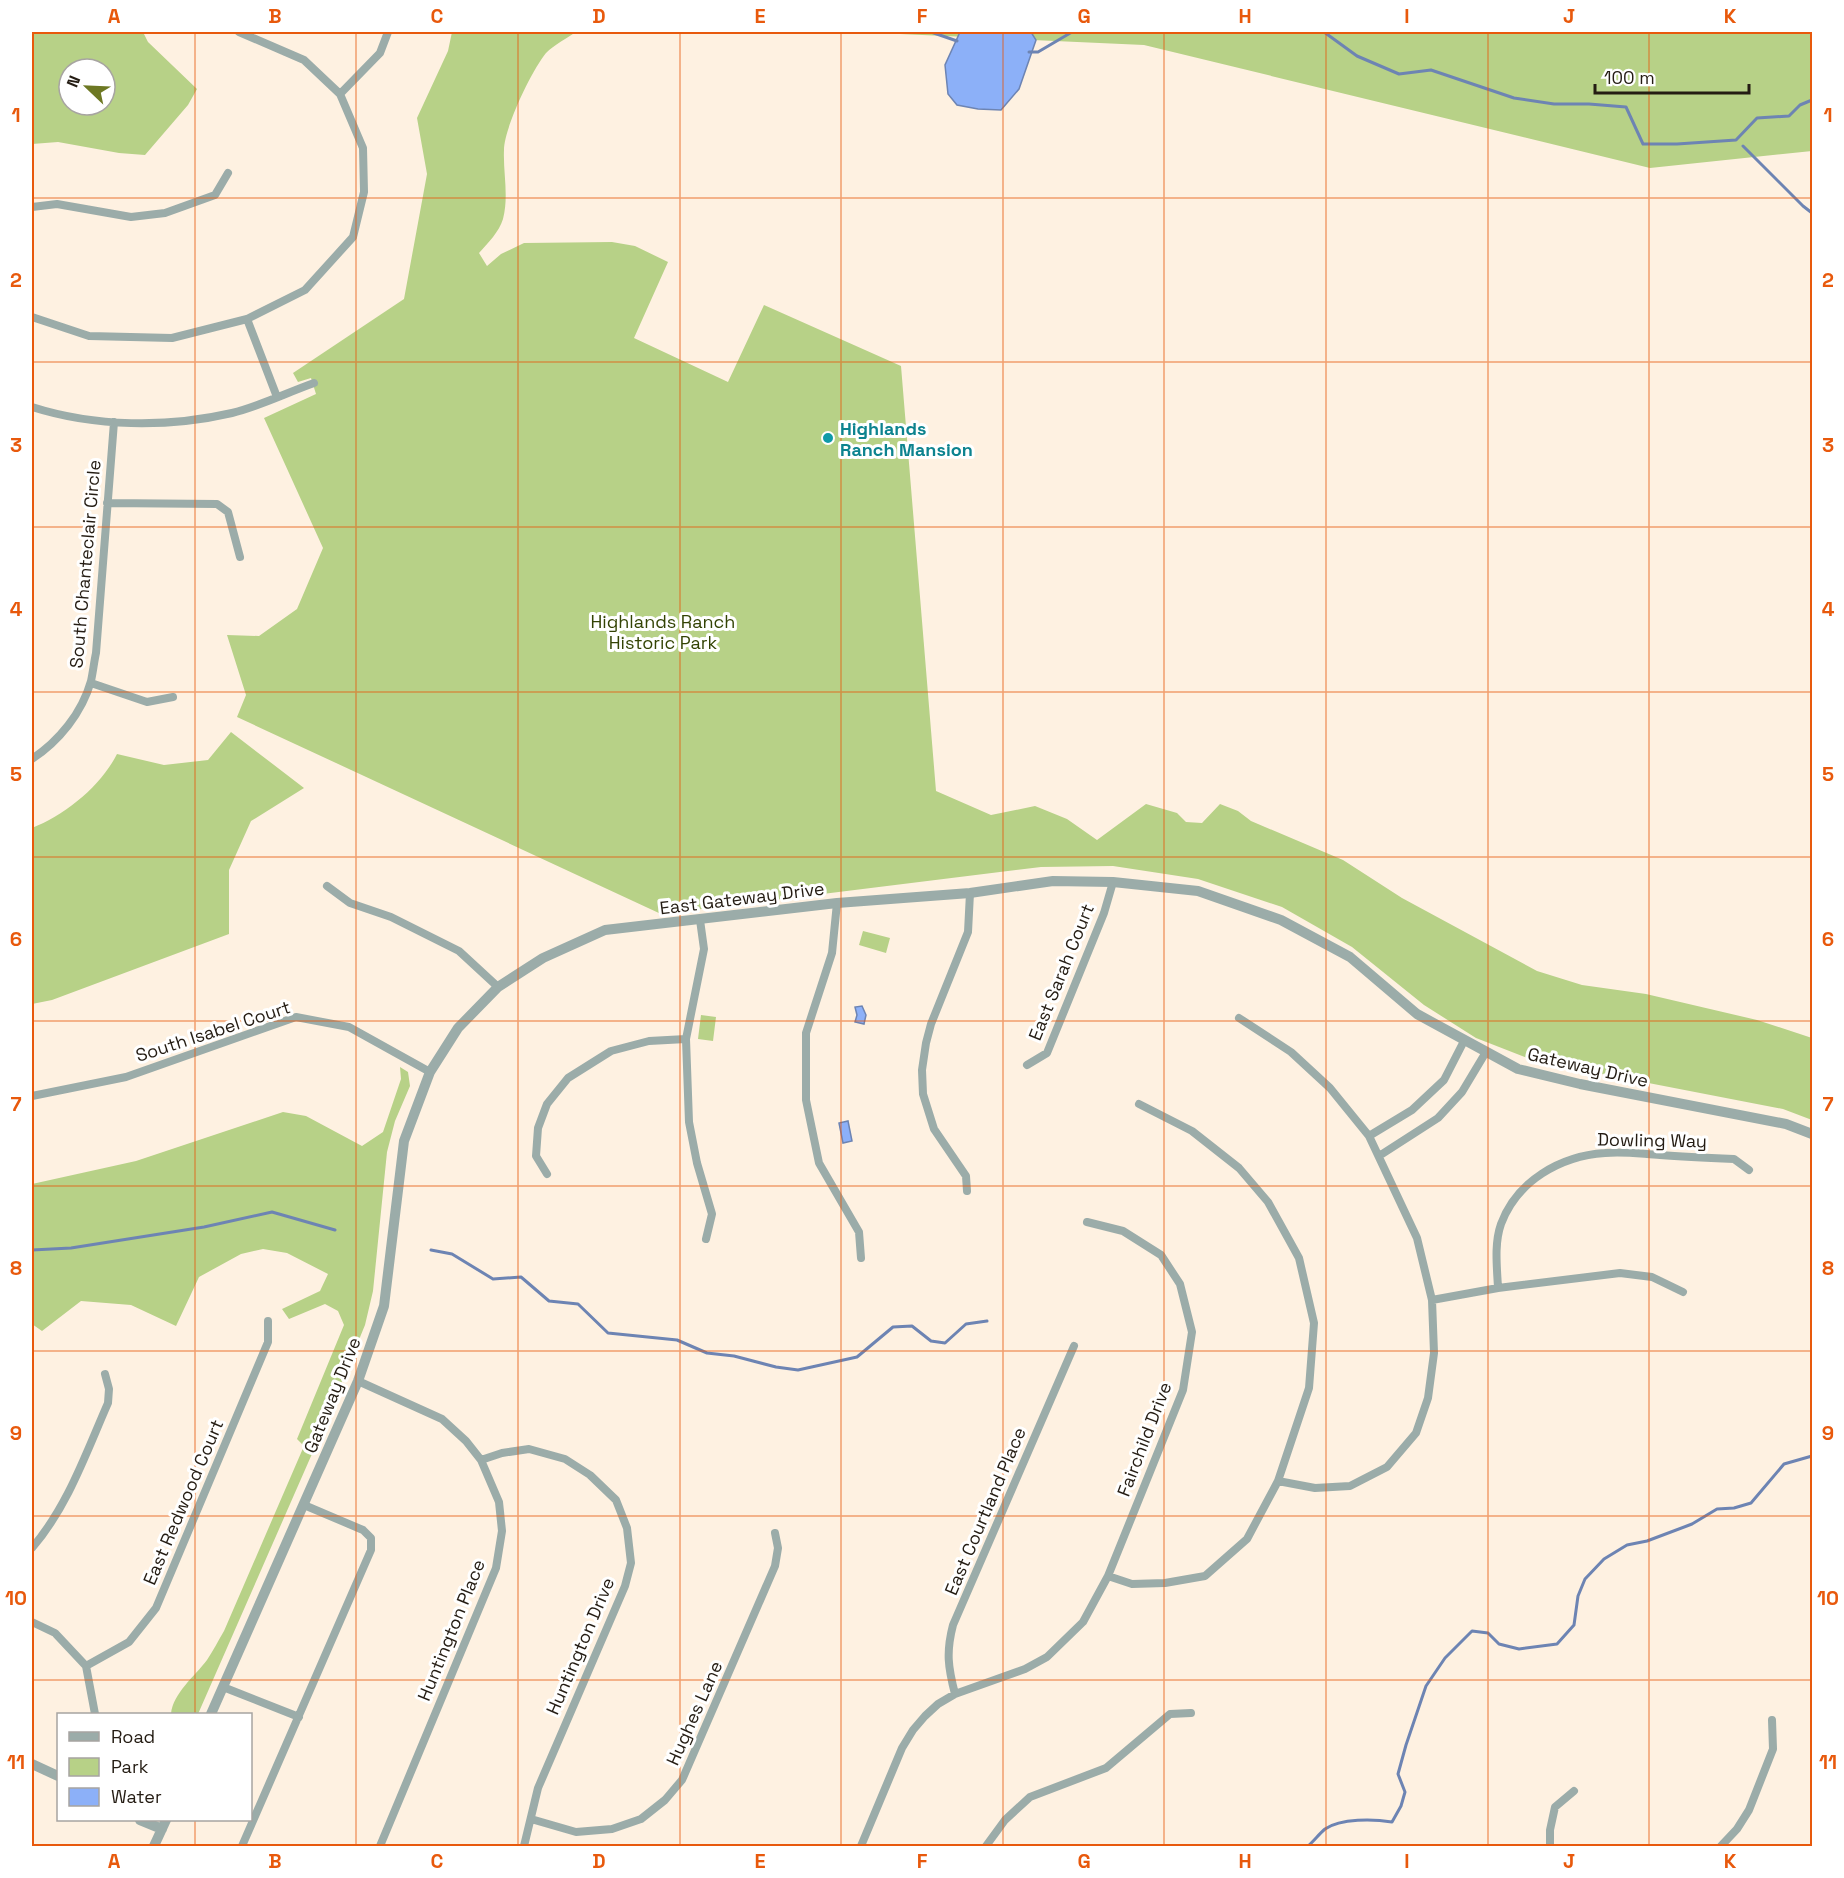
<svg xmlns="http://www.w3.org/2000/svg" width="1844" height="1878" viewBox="0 0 1844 1878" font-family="'Space Grotesk',sans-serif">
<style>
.green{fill:#b7d187;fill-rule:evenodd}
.water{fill:#8cb0f8;stroke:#6d84b3;stroke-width:1.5}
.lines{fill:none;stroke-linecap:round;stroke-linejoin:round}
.stream{stroke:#6d84b3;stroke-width:3}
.minor{stroke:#9baca9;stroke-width:8}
.tertiary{stroke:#9baca9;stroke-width:10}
.grid{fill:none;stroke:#e8590c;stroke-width:1.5;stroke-opacity:0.55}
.culture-dot{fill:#0f9aa8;stroke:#fff;stroke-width:2}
.labels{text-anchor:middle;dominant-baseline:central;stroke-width:6;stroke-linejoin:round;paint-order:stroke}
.culture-label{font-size:18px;font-weight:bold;fill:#0d838f;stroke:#fff;text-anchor:start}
.street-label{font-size:18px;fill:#241c13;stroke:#fff}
.park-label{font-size:18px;fill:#334304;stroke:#fff}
.neatline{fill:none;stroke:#e8590c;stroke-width:2}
.grid-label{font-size:20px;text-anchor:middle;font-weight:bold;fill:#e8590c}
</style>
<rect width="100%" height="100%" fill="#fef1e1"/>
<path class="green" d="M 32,32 L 143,32 L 148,42 L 197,89 L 188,105 L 145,155 L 119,153 L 58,142 L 32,144 ZM 69,69 L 105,69 L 105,105 L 69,105 Z
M 452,32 L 576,32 C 567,38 554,45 546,53 C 532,70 504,128 504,150 C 503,173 509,196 503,219 C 499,232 488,243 479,253 L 487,266 L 501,254 L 524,243 L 612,242 L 635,246 L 668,262 L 634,338 L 728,382 L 764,305 L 901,366 L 936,791 L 991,815 L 1035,806 L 1067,819 L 1097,840 L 1146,804 L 1177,813 L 1186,822 L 1202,823 L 1220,804 L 1238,811 L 1251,821 L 1343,860 L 1402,898 L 1537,971 L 1582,985 L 1646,994 L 1757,1020 L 1812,1038 L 1812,1120 L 1783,1109 L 1535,1061 L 1476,1038 L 1424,1005 L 1352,947 L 1282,907 L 1198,879 L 1113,866 L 1041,867 L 661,914 L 237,717 L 246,695 L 227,635 L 259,636 L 297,609 L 323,548 L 264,418 L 316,394 L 311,378 L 298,382 L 293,373 L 404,299 L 427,174 L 417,118 L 448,51 Z
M 855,32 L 1812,32 L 1812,151 L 1650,168 L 1144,45 Z
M 231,732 L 304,788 L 251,821 L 229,870 L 229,934 L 52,1000 L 32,1004 L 32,828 C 65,815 101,786 117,754 L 164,765 L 208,760 Z
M 863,931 L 890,938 L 886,953 L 859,945 Z
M 701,1015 L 716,1017 L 713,1041 L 698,1039 Z
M 400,1067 L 408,1072 L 410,1086 L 395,1121 L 387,1152 L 373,1291 L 365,1325 L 315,1447 L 198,1714 L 171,1714 C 173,1693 195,1676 207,1660 C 213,1651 218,1641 224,1631 L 304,1446 L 297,1439 L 344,1325 L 338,1311 L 325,1304 L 289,1319 L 282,1309 L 320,1291 L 328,1274 L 287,1253 L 263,1249 L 241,1254 L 199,1277 L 176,1326 L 131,1305 L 81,1301 L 42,1331 L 32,1324 L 32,1184 L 136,1161 L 283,1112 L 306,1116 L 362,1146 L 383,1132 L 401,1079 Z"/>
<path class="water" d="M 960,32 L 1031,32 L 1036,40 L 1019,89 L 1001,110 L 978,109 L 957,105 L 948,94 L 945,65 Z
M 862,1006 L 866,1015 L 864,1024 L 855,1022 L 857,1015 L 855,1007 Z
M 848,1121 L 852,1141 L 843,1143 L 839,1123 Z"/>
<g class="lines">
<path class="stream" d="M 931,32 L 957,41
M 1324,32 L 1357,56 L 1399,74 L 1431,70 L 1514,98 L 1554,104 L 1589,104 L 1626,107 L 1643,144 L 1677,144 L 1736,140 L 1757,118 L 1789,116 L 1800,105 L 1812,100
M 1029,52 L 1038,52 L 1072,32
M 1743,146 L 1803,206 L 1812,213
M 32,1250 L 71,1248 L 204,1227 L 272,1212 L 335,1230
M 431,1250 L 452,1254 L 493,1279 L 521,1277 L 549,1301 L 578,1304 L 608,1333 L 677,1340 L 707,1353 L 734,1356 L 776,1367 L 798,1370 L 857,1357 L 893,1327 L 912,1326 L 931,1341 L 945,1343 L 966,1324 L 987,1321
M 1308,1846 C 1314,1841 1319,1834 1325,1829 C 1341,1818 1374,1819 1392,1822 L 1401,1806 L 1405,1792 L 1398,1774 L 1406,1745 L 1426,1686 L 1445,1658 L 1472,1631 L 1488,1633 L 1499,1644 L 1519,1649 L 1557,1644 L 1574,1625 L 1578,1596 L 1585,1579 L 1604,1559 L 1627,1545 L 1647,1541 L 1692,1524 L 1717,1509 L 1734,1508 L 1751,1503 L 1784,1464 L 1812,1456"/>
<path class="minor" d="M 340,94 L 380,53 L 388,32
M 32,207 L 57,204 L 131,217 L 165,213 L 215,195 L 228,173
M 32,317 L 89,336 L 172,338 L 247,319 L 305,290 L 353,237 L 364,192 L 363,148 L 340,94 L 304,60 L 239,32
M 247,319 L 277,397
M 32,407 C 95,427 167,428 232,413 C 260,406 286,393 314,383
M 107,503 L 217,504 L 228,512 L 240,557
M 91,683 L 147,702 L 173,697
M 32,759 C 59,741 82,713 91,681 C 93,672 94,662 96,653 L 114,422
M 327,886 L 350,903 L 391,917 L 459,951 L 498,987
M 837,903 L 832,953 L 806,1033 L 806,1100 L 819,1163 L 859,1232 L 861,1258
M 700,920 L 704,949 L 686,1039 L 689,1122 L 697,1163 L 712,1214 L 706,1239
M 1239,1018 L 1291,1052 L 1330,1088 L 1369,1136 L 1417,1238 L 1432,1300 L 1434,1353 L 1428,1398 L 1416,1433 L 1387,1467 L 1350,1486 L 1315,1488 L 1278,1481
M 1027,1065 L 1047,1053 L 1104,913 L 1113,882
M 32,1096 L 126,1077 L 296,1017 L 349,1027 L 430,1072
M 1369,1136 L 1412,1110 L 1444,1080 L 1464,1041
M 1379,1156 L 1438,1118 L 1462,1092 L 1486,1052
M 547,1174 L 536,1156 L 538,1128 L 547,1104 L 568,1078 L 611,1051 L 649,1041 L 686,1039
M 967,1191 L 966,1176 L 934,1129 L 923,1094 L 922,1070 L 926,1043 L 931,1024 L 968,932 L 970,893
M 1498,1288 C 1497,1267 1494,1244 1501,1224 C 1517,1181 1560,1156 1605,1153 C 1623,1151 1642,1154 1660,1155 C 1685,1157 1709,1158 1734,1159 L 1749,1170
M 1432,1300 L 1498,1288 L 1620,1273 L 1652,1277 L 1683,1292
M 358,1381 L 442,1419 L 466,1441 L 481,1460 L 499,1502 L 502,1531 L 496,1568 L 380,1846
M 481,1460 L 502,1453 L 529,1449 L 565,1459 L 590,1475 L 616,1500 L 627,1528 L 631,1563 L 625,1586 L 538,1788 L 524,1846
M 32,1548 C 68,1506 86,1453 108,1403 L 109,1389 L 105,1374
M 1108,1576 L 1132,1584 L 1165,1583 L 1205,1576 L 1247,1539 L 1278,1481 L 1309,1388 L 1314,1323 L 1299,1258 L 1268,1202 L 1239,1168 L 1192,1131 L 1139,1104
M 32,1622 L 55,1633 L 86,1666 L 95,1714
M 86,1666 L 129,1642 L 156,1608 L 268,1342 L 268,1321
M 223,1687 L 299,1717
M 955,1694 C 948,1667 946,1652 953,1625 L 1074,1346
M 531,1819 L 576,1832 L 612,1829 L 641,1819 L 665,1800 L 682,1780 L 775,1566 L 778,1548 L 775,1533
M 242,1846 L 371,1550 L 371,1538 L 363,1530 L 304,1505
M 861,1846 L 902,1748 L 913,1730 L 925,1716 L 938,1704 L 955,1694 L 1025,1669 L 1047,1657 L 1083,1622 L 1108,1576 L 1183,1390 L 1192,1332 L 1180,1284 L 1161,1255 L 1123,1231 L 1087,1222
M 986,1846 L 1005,1820 L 1030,1797 L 1106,1768 L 1170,1714 L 1191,1713
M 1550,1846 L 1550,1830 L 1555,1807 L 1574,1791
M 1721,1846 L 1737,1829 L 1749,1810 L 1773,1749 L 1772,1720"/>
<path class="tertiary" d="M 211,1714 L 358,1381 L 384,1306 L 404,1141 L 430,1072 L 458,1028 L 498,987 L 543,958 L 605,930 L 837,903 L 970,893 L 1053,881 L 1113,882 L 1198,891 L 1281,920 L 1350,957 L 1417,1014 L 1518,1069 L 1580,1084 L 1786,1124 L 1812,1134
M 32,1764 L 58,1776
M 140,1820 L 162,1829
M 154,1846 L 166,1820"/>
</g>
<path class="grid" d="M 195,32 L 195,1714M 356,32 L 356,1846M 518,32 L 518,1846M 680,32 L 680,1846M 841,32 L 841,1846M 1003,32 L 1003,1846M 1164,32 L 1164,1846M 1326,32 L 1326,1846M 1488,32 L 1488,1846M 1649,32 L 1649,1846M 32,198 L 1812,198M 32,362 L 1812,362M 32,527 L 1812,527M 32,692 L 1812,692M 32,857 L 1812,857M 32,1021 L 1812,1021M 32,1186 L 1812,1186M 32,1351 L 1812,1351M 32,1516 L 1812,1516M 32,1680 L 1812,1680M 195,1820 L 195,1846"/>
<circle class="culture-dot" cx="828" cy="438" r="6"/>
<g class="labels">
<g class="culture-label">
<text x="840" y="428">Highlands<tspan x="840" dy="21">Ranch Mansion</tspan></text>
</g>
<g class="street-label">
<text transform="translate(85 564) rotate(-85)">South Chanteclair Circle</text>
<text transform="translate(742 898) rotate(-7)">East Gateway Drive</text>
<text transform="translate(1061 972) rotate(-68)">East Sarah Court</text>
<text transform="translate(213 1031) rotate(-18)">South Isabel Court</text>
<text transform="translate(1588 1067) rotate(13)">Gateway Drive</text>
<text transform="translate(1652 1140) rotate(1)">Dowling Way</text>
<text transform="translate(332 1395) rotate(-68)">Gateway Drive</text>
<text transform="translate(1144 1439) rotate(-69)">Fairchild Drive</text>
<text transform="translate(183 1502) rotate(-67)">East Redwood Court</text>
<text transform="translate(985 1511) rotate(-67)">East Courtland Place</text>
<text transform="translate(451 1630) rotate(-68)">Huntington Place</text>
<text transform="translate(580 1646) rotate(-67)">Huntington Drive</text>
<text transform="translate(694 1713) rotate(-66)">Hughes Lane</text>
</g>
<g class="park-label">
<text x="663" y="621">Highlands Ranch<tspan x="663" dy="21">Historic Park</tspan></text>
</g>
</g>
<rect width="1844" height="1878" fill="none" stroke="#ffffff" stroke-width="66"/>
<rect x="57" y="1713" width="195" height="108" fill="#ffffff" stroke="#a7a4a1" stroke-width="1.5"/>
<rect x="69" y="1732" width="30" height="9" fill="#9baca9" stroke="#a7a4a1" stroke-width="1.5"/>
<text x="111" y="1743" font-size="18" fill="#241c13">Road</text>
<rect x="69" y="1758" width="30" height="18" fill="#b7d187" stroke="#a7a4a1" stroke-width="1.5"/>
<text x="111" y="1773" font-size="18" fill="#241c13">Park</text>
<rect x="69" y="1788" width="30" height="18" fill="#8cb0f8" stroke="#a7a4a1" stroke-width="1.5"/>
<text x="111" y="1803" font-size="18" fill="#241c13">Water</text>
<g transform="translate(87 87) rotate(293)"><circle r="28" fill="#ffffff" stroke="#a7a4a1" stroke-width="1.5"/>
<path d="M0-4.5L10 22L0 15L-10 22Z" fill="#6d7823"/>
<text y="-9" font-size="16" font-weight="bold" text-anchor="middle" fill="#241c13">N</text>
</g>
<path d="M1595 84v9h154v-9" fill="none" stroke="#241c13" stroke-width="3"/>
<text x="1604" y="84" font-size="18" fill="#241c13" stroke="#ffffff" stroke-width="4.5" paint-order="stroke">100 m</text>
<rect x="33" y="33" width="1778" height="1812" class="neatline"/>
<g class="grid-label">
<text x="114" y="23">A</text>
<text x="275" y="23">B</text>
<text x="437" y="23">C</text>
<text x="599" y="23">D</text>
<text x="760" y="23">E</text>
<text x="922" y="23">F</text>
<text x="1084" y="23">G</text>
<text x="1245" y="23">H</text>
<text x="1407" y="23">I</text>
<text x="1569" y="23">J</text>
<text x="1730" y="23">K</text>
<text x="16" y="122">1</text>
<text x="1828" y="122">1</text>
<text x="16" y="287">2</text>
<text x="1828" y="287">2</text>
<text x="16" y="452">3</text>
<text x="1828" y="452">3</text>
<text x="16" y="616">4</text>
<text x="1828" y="616">4</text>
<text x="16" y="781">5</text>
<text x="1828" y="781">5</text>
<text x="16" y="946">6</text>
<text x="1828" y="946">6</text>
<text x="16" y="1111">7</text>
<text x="1828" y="1111">7</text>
<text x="16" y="1275">8</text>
<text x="1828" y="1275">8</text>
<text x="16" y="1440">9</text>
<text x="1828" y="1440">9</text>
<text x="16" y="1605">10</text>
<text x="1828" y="1605">10</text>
<text x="16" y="1769">11</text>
<text x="1828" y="1769">11</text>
<text x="114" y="1868">A</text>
<text x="275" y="1868">B</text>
<text x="437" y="1868">C</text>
<text x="599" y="1868">D</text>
<text x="760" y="1868">E</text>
<text x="922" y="1868">F</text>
<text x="1084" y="1868">G</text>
<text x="1245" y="1868">H</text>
<text x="1407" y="1868">I</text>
<text x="1569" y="1868">J</text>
<text x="1730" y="1868">K</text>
</g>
</svg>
